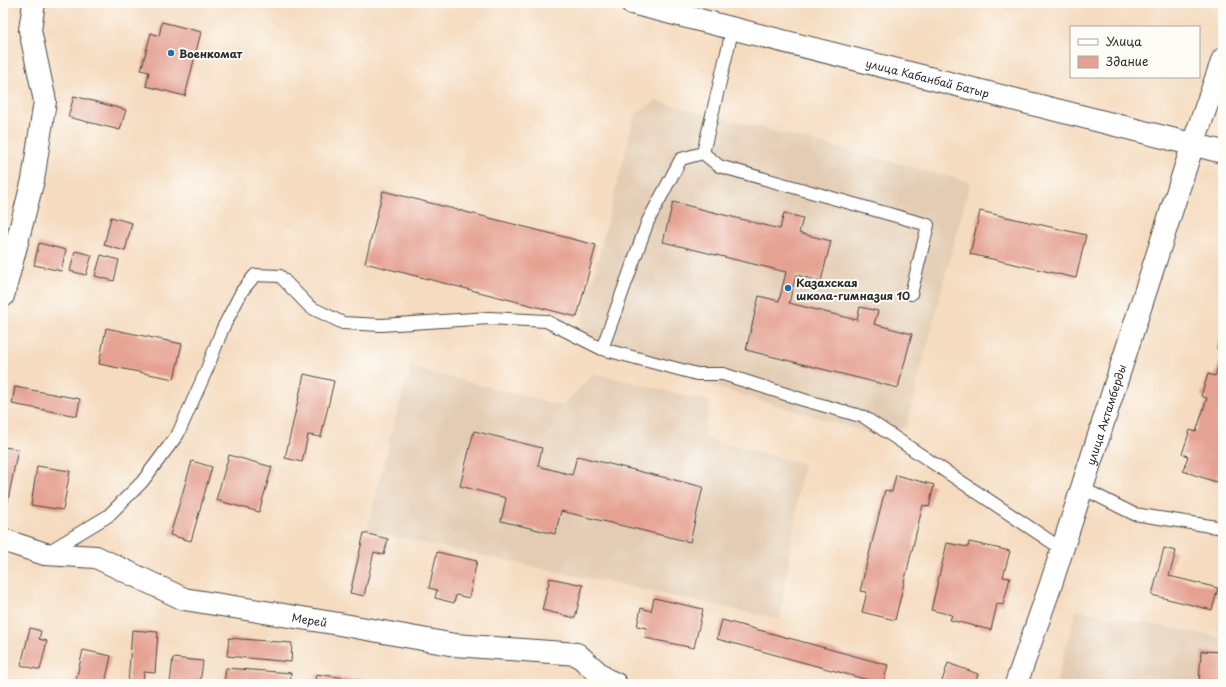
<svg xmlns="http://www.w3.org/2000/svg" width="1226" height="687" viewBox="0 0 1226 687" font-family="'Playpen Sans',sans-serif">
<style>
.built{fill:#e3ccb3}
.building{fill:#e5a192}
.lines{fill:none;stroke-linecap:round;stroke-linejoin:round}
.service-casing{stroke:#494541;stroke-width:14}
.minor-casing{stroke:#494541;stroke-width:24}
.tertiary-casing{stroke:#494541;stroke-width:24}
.secondary-casing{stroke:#494541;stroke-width:24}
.primary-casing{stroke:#494541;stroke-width:24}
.service{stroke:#fff;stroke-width:12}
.minor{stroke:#fff;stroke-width:22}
.tertiary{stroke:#fff;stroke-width:22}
.secondary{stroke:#fff;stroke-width:22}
.primary{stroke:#fff;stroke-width:22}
.poi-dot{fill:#1f6fb2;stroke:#fdfcf7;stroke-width:1.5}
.labels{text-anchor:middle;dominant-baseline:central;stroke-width:4;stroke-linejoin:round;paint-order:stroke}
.poi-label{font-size:11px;font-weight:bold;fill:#2b2b2b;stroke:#fdfcf7;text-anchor:start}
.street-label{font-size:11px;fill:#2b2b2b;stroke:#fdfcf7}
</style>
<rect width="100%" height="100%" fill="#fdfcf7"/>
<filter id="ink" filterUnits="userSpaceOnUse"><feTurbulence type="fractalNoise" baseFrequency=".025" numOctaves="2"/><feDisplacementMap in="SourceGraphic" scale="8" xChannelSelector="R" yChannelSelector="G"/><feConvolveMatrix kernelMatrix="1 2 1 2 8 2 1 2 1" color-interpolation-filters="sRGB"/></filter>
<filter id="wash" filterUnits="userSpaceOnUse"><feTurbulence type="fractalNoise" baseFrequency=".012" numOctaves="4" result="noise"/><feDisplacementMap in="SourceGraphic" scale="16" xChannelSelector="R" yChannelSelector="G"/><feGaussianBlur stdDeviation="0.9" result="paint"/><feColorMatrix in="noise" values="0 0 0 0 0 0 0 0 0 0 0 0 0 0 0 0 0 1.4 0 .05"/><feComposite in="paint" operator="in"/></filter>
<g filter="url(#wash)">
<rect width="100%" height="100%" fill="#f5dbbf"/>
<path class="built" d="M 656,101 L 970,182 L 906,427 L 879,436 L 716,387 L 579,331 L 635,114 Z
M 410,367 L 562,406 L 594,373 L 711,402 L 702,438 L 803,463 L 780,619 L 367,531 L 378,484 Z
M 1076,610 L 1223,638 L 1223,684 L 1056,684 Z"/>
<g id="blocks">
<path class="building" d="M 162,22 L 201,32 L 185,96 L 146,86 L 149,72 L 141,70 L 151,33 L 159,36 Z
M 74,96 L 126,110 L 120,130 L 68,117 Z
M 3,156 L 6,157 L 4,167 L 3,167 Z
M 383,191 L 596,245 L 577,317 L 365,263 Z
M 673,202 L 780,229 L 784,213 L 803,218 L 799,233 L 831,241 L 821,281 L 796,275 L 789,303 L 857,320 L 860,307 L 878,311 L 874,324 L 912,334 L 898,388 L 746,350 L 759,296 L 779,301 L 786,272 L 663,242 Z
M 980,211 L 1086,235 L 1076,278 L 970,254 Z
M 111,217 L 132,223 L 125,251 L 104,245 Z
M 39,243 L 66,250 L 61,271 L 34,265 Z
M 75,251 L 92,255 L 86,275 L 70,271 Z
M 101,255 L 119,260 L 114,281 L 95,276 Z
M 106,328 L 182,344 L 174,379 L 99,364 Z
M 1223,330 L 1223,351 L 1217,349 Z
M 1223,351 L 1223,460 L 1216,482 L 1183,471 L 1188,456 L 1182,454 L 1190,430 L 1196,432 L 1207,398 L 1201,396 L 1208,374 L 1215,376 Z
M 304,374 L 334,381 L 321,437 L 308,435 L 302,462 L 285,458 Z
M 15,387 L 80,399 L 77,416 L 12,404 Z
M 474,431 L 542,448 L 538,466 L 572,475 L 577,456 L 703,487 L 690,542 L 561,511 L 555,534 L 501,521 L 506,498 L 460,486 Z
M 3,447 L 18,449 L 7,505 L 3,504 Z
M 229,455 L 272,467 L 259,512 L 216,500 Z
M 192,461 L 212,467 L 191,541 L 170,535 Z
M 37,466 L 70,471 L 63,510 L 31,505 Z
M 896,475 L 934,485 L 929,507 L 923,505 L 895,620 L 862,612 L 867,592 L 860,591 L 885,490 L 892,492 Z
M 364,533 L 388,539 L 384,555 L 374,552 L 364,596 L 350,593 Z
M 969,542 L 1010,551 L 1003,577 L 1010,578 L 1003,605 L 997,604 L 991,630 L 950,620 L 952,615 L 931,610 L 947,543 L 968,547 Z
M 1164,548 L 1176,551 L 1169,576 L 1218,588 L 1212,610 L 1152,595 Z
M 437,552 L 477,561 L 469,598 L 456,595 L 454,603 L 435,598 L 437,590 L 429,588 Z
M 550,578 L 583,585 L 575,618 L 542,610 Z
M 654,598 L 703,609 L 694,648 L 645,638 L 647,628 L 637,626 L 641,608 L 651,611 Z
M 722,620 L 888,665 L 883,684 L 717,639 Z
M 30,628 L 41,631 L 39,639 L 47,641 L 40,670 L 21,665 Z
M 132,630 L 158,632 L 155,673 L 144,672 L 143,684 L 128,684 Z
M 3,635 L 6,635 L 4,648 L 3,648 Z
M 229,638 L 292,643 L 291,662 L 227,656 Z
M 83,650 L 111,656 L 105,684 L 75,684 Z
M 1201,651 L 1223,652 L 1223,684 L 1199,684 Z
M 173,658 L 203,661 L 200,684 L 170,684 Z
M 948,663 L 978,674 L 974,684 L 941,684 Z
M 226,668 L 291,673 L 290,684 L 224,684 Z
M 316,674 L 375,682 L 375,684 L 315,684 Z"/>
</g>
</g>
<g filter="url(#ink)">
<use href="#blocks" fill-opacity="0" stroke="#494541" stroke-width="1"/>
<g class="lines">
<g class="service-casing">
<path id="service" d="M 733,27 L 703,153 L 719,166 L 928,225 L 911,294
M 703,153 L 681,159 L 648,221 L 602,349 L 697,374 L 723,374 L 804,400 L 864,417 L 1062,549
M 1082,488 L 1134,514 L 1223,528
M 48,552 L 108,516 L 142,482 L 178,434 L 207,369 L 222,330 L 242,291 L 255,275 L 280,276 L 310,307 L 343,323 L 381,325 L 489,318 L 546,321 L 602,349"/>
</g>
<g class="minor-casing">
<g id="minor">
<path d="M 3,296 L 33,180 L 45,101 L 30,30 L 34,3"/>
<path id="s1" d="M 3,540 L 45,554 L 96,557 L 184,599 L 339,624 L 455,645 L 577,654 L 605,679 L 616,684"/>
</g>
</g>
<g class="tertiary-casing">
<path id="tertiary" d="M 1193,144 L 1223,59"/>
</g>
<g class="secondary-casing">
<g id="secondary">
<path id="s2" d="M 1016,684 L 1051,584 L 1193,144"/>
</g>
</g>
<g class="primary-casing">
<g id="primary">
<path id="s3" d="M 632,3 L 1223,152"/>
</g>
</g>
<use href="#service" class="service"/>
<use href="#minor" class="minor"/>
<use href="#tertiary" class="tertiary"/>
<use href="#secondary" class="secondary"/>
<use href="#primary" class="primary"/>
</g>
</g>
<g class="poi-dot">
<circle cx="171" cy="53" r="4"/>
<circle cx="788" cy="288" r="4"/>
</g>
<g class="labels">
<g class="poi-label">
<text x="179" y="53">Военкомат</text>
<text x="796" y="282">Казахская<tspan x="796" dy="13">школа-гимназия 10</tspan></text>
</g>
<g class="street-label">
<text stroke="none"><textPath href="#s3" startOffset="305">улица Кабанбай Батыр</textPath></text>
<text stroke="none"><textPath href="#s2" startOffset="284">улица Актамберды</textPath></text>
<text stroke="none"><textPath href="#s1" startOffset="320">Мерей</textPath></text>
</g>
</g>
<rect width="1226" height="687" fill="none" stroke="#fdfcf7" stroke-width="16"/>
<rect x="1070" y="26" width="130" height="52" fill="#fdfcf7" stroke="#a9a8a5"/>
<rect x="1078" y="39" width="20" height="6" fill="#ffffff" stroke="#a9a8a5"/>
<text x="1106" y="46" font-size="12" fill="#2b2b2b">Улица</text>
<rect x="1078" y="56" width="20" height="12" fill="#e5a192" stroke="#a9a8a5"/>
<text x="1106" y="66" font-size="12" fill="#2b2b2b">Здание</text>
</svg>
